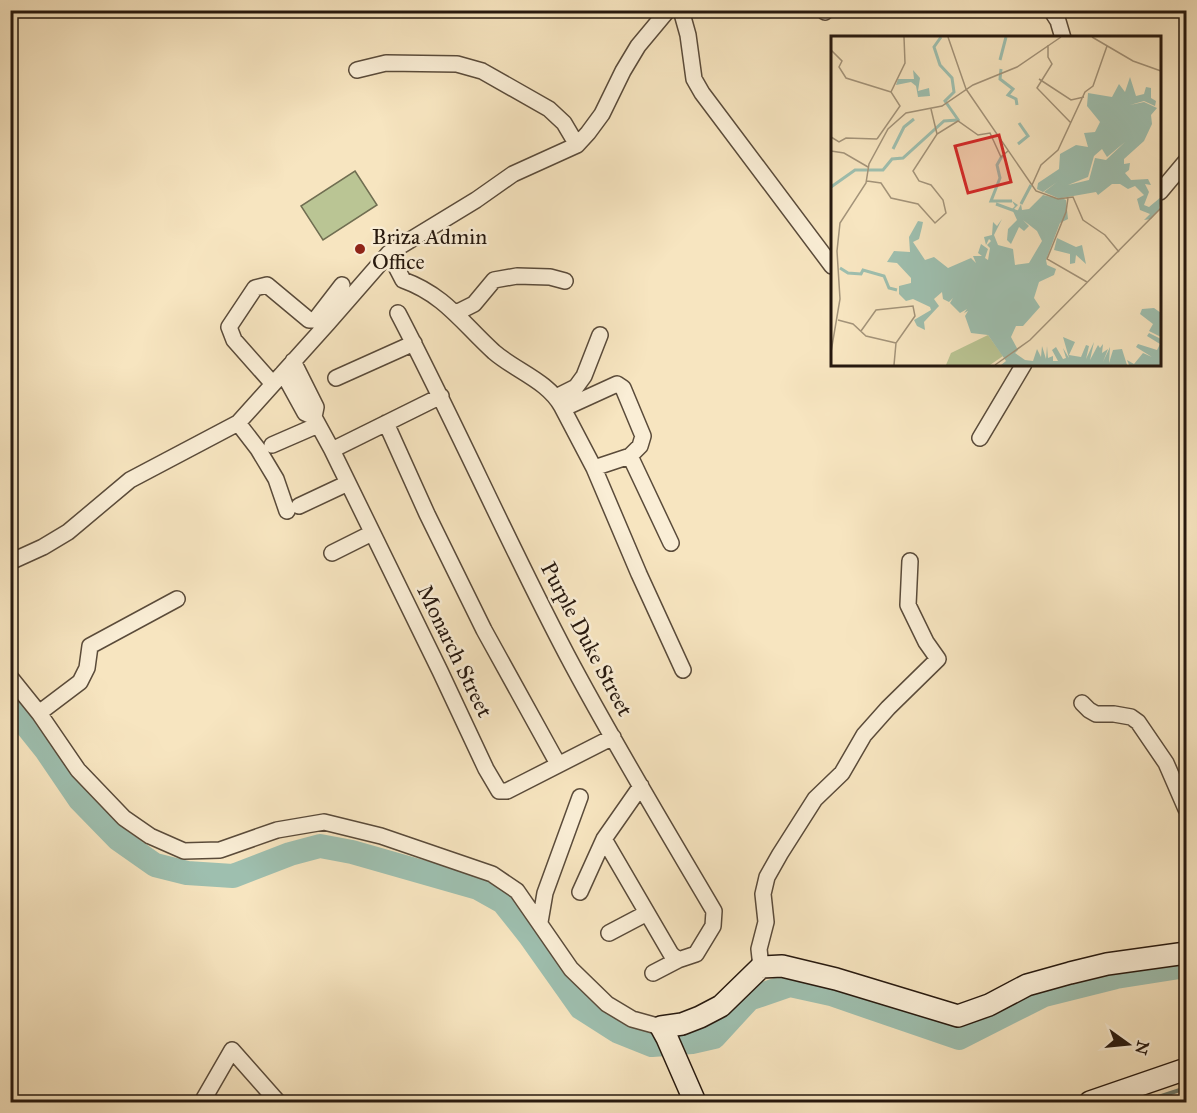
<svg xmlns="http://www.w3.org/2000/svg" width="1197" height="1113" viewBox="0 0 1197 1113" font-family="'IM FELL Great Primer',serif">
<style>
.green{fill:#bac594;stroke:#706e51;stroke-width:1.5}
.lines{fill:none;stroke-linecap:round;stroke-linejoin:round}
.stream{stroke:#6e7c6f;stroke-width:4}
.river{stroke:#9ebfaf;stroke-width:24}
.street-casing{stroke:#5a4b3a;stroke-width:18}
.secondary-casing{stroke:#26180e;stroke-width:24}
.street{stroke:#faeed6;stroke-width:15}
.secondary{stroke:#faeed6;stroke-width:21}
.poi-dot{fill:#8f2418;stroke:#faeed6;stroke-width:2}
.labels{text-anchor:middle;dominant-baseline:central;stroke-width:5;stroke-linejoin:round;paint-order:stroke}
.poi-label{font-size:22px;fill:#26180e;stroke:#faeed6;text-anchor:start}
.street-label{font-size:22px;fill:#26180e;stroke:#faeed6}
.inset-river{fill:none;stroke:#9ebfaf;stroke-width:3}
.inset-road{fill:none;stroke:#a39379;stroke-width:1.5}
.view{fill:#d62828;fill-opacity:0.15;stroke:#d62828;stroke-width:3}
.inset-edge{fill:none;stroke:#26180e;stroke-width:3}
</style>
<rect width="100%" height="100%" fill="#f7e5c0"/>
<filter id="stains"><feTurbulence type="fractalNoise" baseFrequency=".00333" numOctaves="4"/><feColorMatrix values="0 0 0 0 .2 0 0 0 0 .09 0 0 0 0 .02 0 0 0 .5 -.17"/></filter>
<radialGradient id="worn" r=".72"><stop offset=".6" stop-color="#630" stop-opacity="0"/><stop offset="1" stop-color="#630" stop-opacity=".3"/></radialGradient>
<path class="green" d="M 355,171 L 377,205 L 323,240 L 301,206 Z"/>
<g class="lines">
<path class="stream" d="M 1143,1102 L 1186,1088"/>
<path class="river" d="M 10,705 L 46,750 L 80,800 L 118,839 L 155,865 L 187,873 L 233,876 L 290,854 L 320,846 L 352,852 L 478,888 L 503,902 L 530,936 L 581,1008 L 617,1031 L 652,1045 L 692,1042 L 714,1037 L 749,999 L 790,985 L 831,994 L 959,1038 L 1044,995 L 1116,977 L 1186,966"/>
<g class="street-casing">
<path id="street" d="M 681,10 L 688,35 L 694,79 L 702,93 L 832,266
M 824,10 L 825,12
M 1051,10 L 1058,21 L 1063,38
M 357,70 L 386,63 L 457,64 L 482,71 L 549,109 L 564,123 L 577,145
M 1160,192 L 1186,161
M 389,253 L 403,280 C 445,295 463,324 494,352 C 516,371 548,381 562,407
M 398,313 C 457,426 508,543 567,655 C 613,742 664,826 714,911 L 713,926 L 696,954 L 678,960 L 671,954 L 604,839
M 456,313 L 474,304 L 494,280 L 517,276 L 550,277 L 565,281
M 293,361 L 316,407 L 314,417
M 283,373 L 305,413 L 314,417 L 332,450 L 440,671 L 486,769 L 499,791 L 507,791 L 613,737
M 336,378 L 414,343
M 273,384 L 234,340 L 229,327 L 255,288 L 267,285 L 309,320 L 315,320 L 342,285
M 556,397 L 576,387 L 584,376 L 600,335
M 238,423 L 258,449 L 276,479 L 287,511
M 386,423 L 427,514 L 484,630 L 558,764
M 980,438 L 1024,364
M 272,445 L 318,425
M 332,450 L 441,396
M 630,456 L 671,543
M 594,468 L 630,456 L 640,446 L 643,436 L 623,388 L 617,384 L 571,405 L 562,407 L 594,468 L 639,574 L 683,670
M 299,506 L 348,483
M 332,553 L 372,533
M 10,562 L 43,547 L 68,532 L 130,480 L 238,423 L 328,323 L 389,253 L 476,200 L 513,174 L 577,145 L 588,133 L 602,114 L 623,71 L 638,46 L 668,10
M 10,677 L 39,713 L 78,770 L 124,818 L 150,836 L 184,851 L 220,850 L 277,830 L 324,822 L 381,836 L 492,874 L 517,891 L 571,969 L 607,1004 L 632,1019 L 661,1027
M 1082,703 L 1089,710 L 1096,714 L 1114,714 L 1131,717 L 1138,722 L 1166,763 L 1186,809
M 39,713 L 80,682 L 87,668 L 90,646 L 177,599
M 580,892 L 604,839 L 641,786
M 540,922 L 545,893 L 580,797
M 609,933 L 647,913
M 761,967 L 759,949 L 766,922 L 763,894 L 767,877 L 780,854 L 815,799 L 842,773 L 864,735 L 888,708 L 938,659 L 926,642 L 908,605 L 910,561
M 653,973 L 678,960
M 10,1102 L 11,1102
M 202,1102 L 232,1050 L 278,1102"/>
</g>
<g class="secondary-casing">
<path id="secondary" d="M 695,1102 L 667,1038 L 661,1027 L 682,1024 L 700,1017 L 721,1006 L 761,967 L 782,966 L 836,979 L 958,1016 L 989,1005 L 1027,985 L 1070,973 L 1107,964 L 1186,953
M 1090,1102 L 1186,1069"/>
</g>
<use href="#street" class="street"/>
<use href="#secondary" class="secondary"/>
</g>
<circle class="poi-dot" cx="360" cy="249" r="6"/>
<g class="labels">
<g class="poi-label">
<text x="372" y="236">Briza Admin<tspan x="372" dy="25">Office</tspan></text>
</g>
<g class="street-label">
<text transform="translate(587 639) rotate(62)">Purple Duke Street</text>
<text transform="translate(455 651) rotate(64)">Monarch Street</text>
</g>
</g>
<g transform="translate(831 36)">
<rect width="330" height="330" fill="#f7e5c0"/>
<path d="M 157,299 L 172,320 L 159,329 L 115,329 L 120,317 Z" fill="#bac594"/>
<path d="M 82,34 L 89,42 L 87,55 L 98,52 L 99,60 L 87,61 L 85,50 L 80,46 L 65,49 L 67,43 L 83,43 ZM 299,41 L 305,60 L 313,58 L 315,51 L 320,52 L 320,62 L 325,65 L 324,70 L 313,65 L 299,69 L 313,66 L 326,72 L 320,79 L 321,88 L 313,105 L 293,123 L 293,128 L 299,127 L 298,134 L 294,137 L 300,144 L 317,143 L 320,149 L 314,148 L 318,156 L 313,169 L 318,171 L 330,161 L 328,174 L 320,183 L 313,184 L 319,178 L 309,174 L 306,163 L 313,159 L 304,150 L 297,153 L 289,148 L 281,148 L 267,159 L 265,156 L 231,162 L 235,164 L 237,183 L 229,187 L 215,224 L 216,229 L 225,233 L 223,239 L 208,246 L 203,262 L 209,271 L 192,290 L 185,290 L 180,301 L 187,314 L 184,317 L 194,324 L 202,325 L 206,313 L 210,321 L 211,310 L 215,323 L 216,310 L 217,322 L 222,320 L 222,325 L 227,325 L 221,314 L 225,311 L 232,323 L 235,322 L 232,312 L 238,322 L 232,301 L 244,306 L 238,319 L 250,321 L 255,309 L 258,310 L 255,323 L 263,306 L 259,324 L 267,309 L 269,312 L 272,308 L 271,317 L 277,313 L 272,326 L 279,311 L 278,327 L 282,314 L 291,313 L 296,329 L 170,329 L 175,325 L 157,299 L 140,297 L 134,280 L 137,275 L 133,277 L 136,273 L 129,277 L 119,267 L 122,262 L 118,266 L 112,263 L 111,256 L 103,263 L 108,270 L 93,286 L 94,294 L 86,290 L 83,284 L 100,274 L 99,271 L 82,263 L 75,265 L 68,258 L 68,250 L 80,247 L 80,242 L 66,227 L 56,226 L 63,215 L 79,216 L 78,201 L 87,185 L 92,186 L 91,191 L 88,203 L 82,206 L 94,224 L 103,221 L 117,232 L 140,222 L 145,227 L 142,220 L 151,220 L 147,217 L 150,208 L 157,213 L 154,222 L 157,224 L 159,212 L 156,209 L 160,205 L 158,203 L 155,209 L 153,201 L 161,199 L 162,186 L 166,190 L 171,183 L 163,199 L 167,209 L 182,213 L 184,229 L 198,227 L 211,205 L 206,195 L 192,184 L 198,190 L 193,195 L 188,191 L 180,208 L 176,204 L 177,193 L 186,184 L 181,173 L 184,170 L 181,165 L 187,169 L 183,173 L 186,176 L 190,168 L 191,174 L 198,173 L 212,159 L 229,163 L 213,156 L 226,146 L 212,156 L 206,153 L 207,147 L 228,133 L 229,118 L 245,109 L 257,111 L 253,97 L 264,96 L 269,86 L 256,70 L 257,57 L 281,61 L 288,48 L 294,56 ZM 294,106 L 275,124 L 264,122 L 258,144 L 237,149 L 257,141 L 263,120 L 271,113 L 276,121 ZM 226,202 L 245,211 L 251,209 L 255,228 L 245,219 L 244,227 L 239,228 L 239,218 L 223,214 ZM 323,272 L 330,277 L 330,301 L 318,295 L 322,288 L 309,278 L 311,273 ZM 318,297 L 330,303 L 330,329 L 298,329 L 296,324 L 303,328 L 312,317 L 321,321 L 305,311 L 307,308 L 326,314 L 329,308 L 316,300 Z" fill="#9ebfaf" fill-rule="evenodd"/>
<path class="inset-river" d="M 110,1 L 103,11 L 109,29 L 121,42 L 123,56 L 114,65 L 128,85M 169,24 L 175,1M 170,33 L 169,43 L 182,53 L 177,59 L 185,63 L 186,69M 187,108 L 197,100 L 188,87M 62,113 L 73,91 L 83,83M 171,120 L 166,129 L 169,142 L 160,165 L 181,165M 0,151 L 24,134 L 52,134 L 61,123 L 72,122 L 113,85 L 127,84M 165,168 L 187,176M 190,168 L 200,149M 9,232 L 17,237 L 30,238 L 32,234 L 53,240 L 58,252 L 66,254"/>
<path class="inset-road" d="M 117,1 L 135,53M 261,1 L 302,25 L 330,35M 217,9 L 217,21 L 221,28 L 206,52 L 240,87M 0,14 L 11,25 L 8,31 L 15,42 L 60,56M 208,43 L 240,64 L 253,61M 135,53 L 205,155 L 227,163 L 242,161 L 252,184 L 274,199 L 288,216M 100,73 L 106,98M 0,101 L 8,106 L 15,102 L 46,103M 46,103 L 69,70 L 60,56 L 74,27 L 73,1M 0,115 L 13,117 L 37,131M 36,145 L 50,147 L 60,162 L 87,168 L 104,187 L 115,177 L 112,164 L 100,149 L 88,145 L 82,135 L 106,98 L 127,85 L 147,99 L 159,97 L 170,121 L 177,115M 201,149 L 210,129 L 227,114 L 254,56 L 262,50 L 276,10M 237,162 L 235,176 L 216,223 L 256,246M 7,284 L 22,288 L 35,300 L 65,307M 30,295 L 45,274 L 82,270 L 84,280 L 65,307 L 63,329M 0,316 L 9,263 L 6,215 L 9,187 L 35,147 L 38,128 L 57,93 L 75,77 L 111,70 L 142,49 L 186,31 L 230,1M 164,329 L 199,304 L 330,172"/>
<path class="view" d="M 168,99 L 180,146 L 137,157 L 124,110 Z"/>
<rect width="330" height="330" class="inset-edge"/>
</g>
<rect width="1197" height="1113" fill="none" stroke="#f7e5c0" stroke-width="36"/>
<rect x="12" y="12" width="1173" height="1089" fill="none" stroke="#26180e" stroke-width="3"/>
<rect x="18" y="18" width="1161" height="1077" fill="none" stroke="#26180e" stroke-width="1.5"/>
<g transform="translate(1128 1044) rotate(105)" stroke="#faeed6" stroke-width="4.5" paint-order="stroke">
<path d="M0-4.5L10 22L0 15L-10 22Z" fill="#26180e"/>
<text y="-9" font-size="16" font-weight="bold" text-anchor="middle" fill="#26180e">N</text>
</g>
<rect width="100%" height="100%" filter="url(#stains)"/>
<rect width="100%" height="100%" fill="url(#worn)"/>
</svg>
